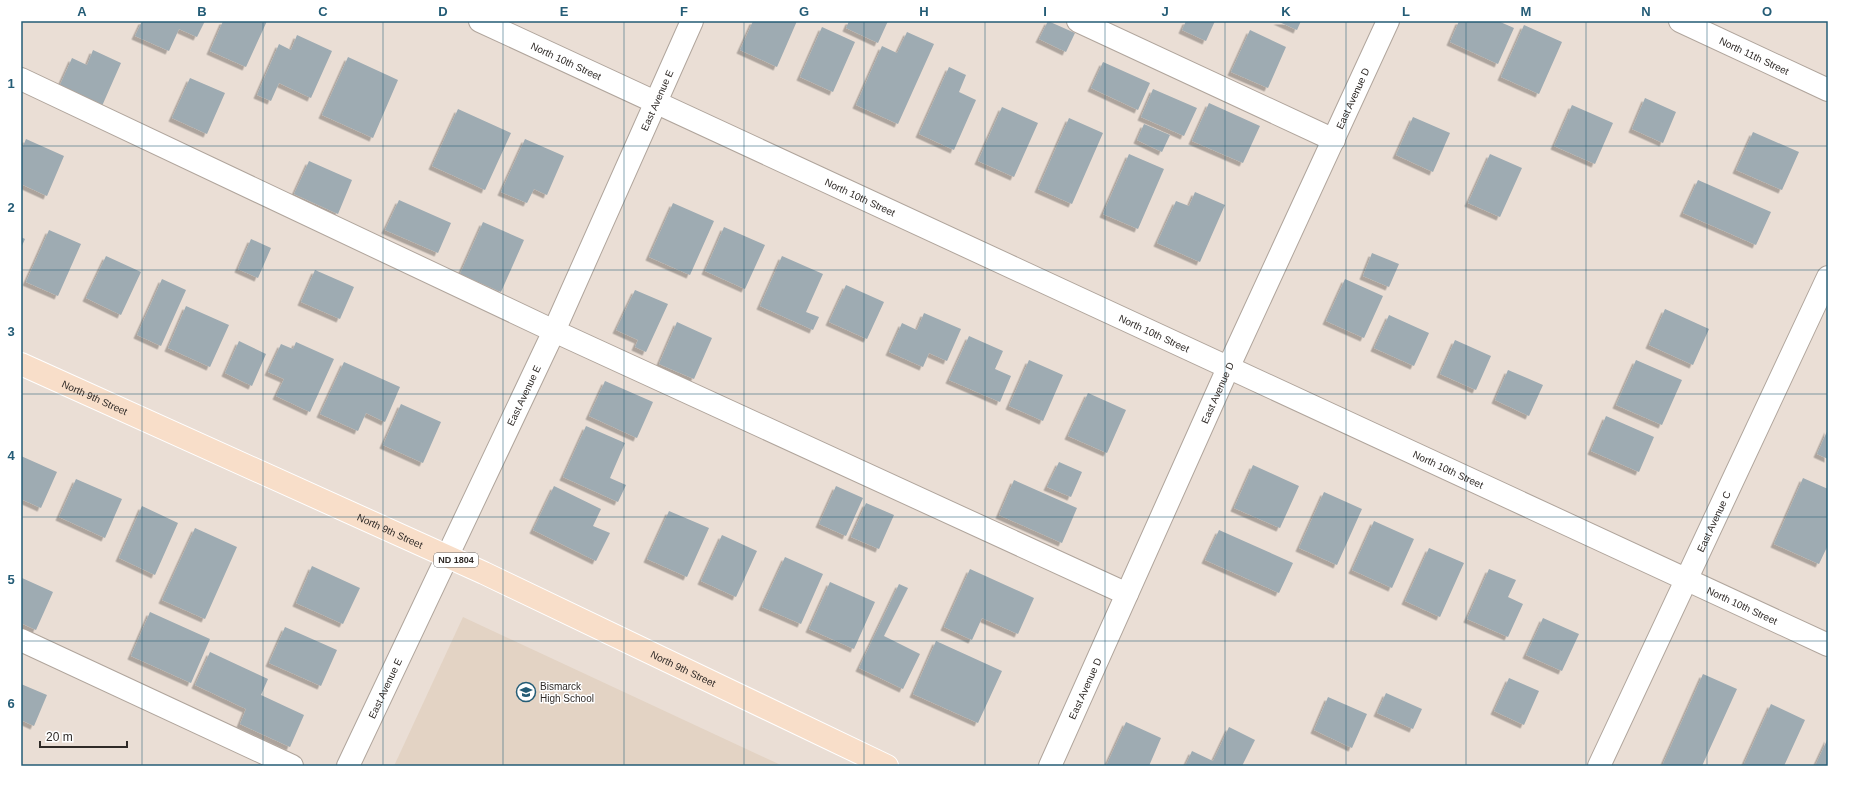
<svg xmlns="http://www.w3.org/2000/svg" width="1849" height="787" viewBox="0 0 1849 787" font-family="Helvetica,sans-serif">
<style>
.built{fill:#e3d3c4}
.building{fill:#9eabb2;filter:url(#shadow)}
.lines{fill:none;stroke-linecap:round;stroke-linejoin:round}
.minor-casing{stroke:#b0a59c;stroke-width:24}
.major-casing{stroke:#fff;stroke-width:24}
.minor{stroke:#fff;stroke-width:22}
.major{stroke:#f8dec9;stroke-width:22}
.grid{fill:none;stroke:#245c76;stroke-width:1;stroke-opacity:0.55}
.labels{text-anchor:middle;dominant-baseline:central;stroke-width:3;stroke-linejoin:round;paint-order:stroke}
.shield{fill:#fff;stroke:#6d6a68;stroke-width:1}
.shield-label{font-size:9px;font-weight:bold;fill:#2f2a27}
.street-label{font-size:10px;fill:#2f2a27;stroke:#fff}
.poi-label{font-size:10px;fill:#2f2a27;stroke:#fff;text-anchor:start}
.neatline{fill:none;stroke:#245c76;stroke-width:1.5}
.grid-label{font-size:13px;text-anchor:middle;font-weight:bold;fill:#245c76}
</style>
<defs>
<filter id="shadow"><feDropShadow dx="-3.5" dy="3.5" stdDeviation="0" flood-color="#0004"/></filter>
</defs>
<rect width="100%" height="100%" fill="#eaded5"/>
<path class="built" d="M 463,617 L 783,766 L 394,766 Z"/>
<path class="building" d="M 142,21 L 205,21 L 197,37 L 179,29 L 169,51 L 135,36 Z
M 223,21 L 267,21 L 246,67 L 210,51 Z
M 753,21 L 797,21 L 777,67 L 740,50 Z
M 849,21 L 888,21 L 878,43 L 846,28 Z
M 1048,21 L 1075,33 L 1066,52 L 1039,39 Z
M 1186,21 L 1215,21 L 1206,41 L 1182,30 Z
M 1277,21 L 1301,21 L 1297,30 Z
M 1459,21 L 1498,21 L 1514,28 L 1498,64 L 1450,42 Z
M 1524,25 L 1562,42 L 1539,94 L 1501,77 Z
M 822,27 L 855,42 L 833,92 L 800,77 Z
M 1250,30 L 1286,47 L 1268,88 L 1231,72 Z
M 907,32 L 934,44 L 898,124 L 856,105 L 882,46 L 897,53 Z
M 297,35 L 332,51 L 311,98 L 279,83 L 271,101 L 257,95 L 279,44 L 291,50 Z
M 93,50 L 121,63 L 102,106 L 59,87 L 72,58 L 87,65 Z
M 348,57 L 398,80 L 373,138 L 322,115 Z
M 1103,62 L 1150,83 L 1138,110 L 1091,88 Z
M 949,67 L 966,75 L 959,92 L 976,100 L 954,150 L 919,134 Z
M 190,78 L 225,93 L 207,134 L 172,118 Z
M 1153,89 L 1197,108 L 1184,136 L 1141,117 Z
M 1645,98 L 1676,112 L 1663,143 L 1632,129 Z
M 1209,103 L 1260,126 L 1243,163 L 1192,141 Z
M 1572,105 L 1613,123 L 1595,164 L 1554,146 Z
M 1002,107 L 1038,123 L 1014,177 L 978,161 Z
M 458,109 L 511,133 L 485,190 L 432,166 Z
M 1413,117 L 1450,133 L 1433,172 L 1396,155 Z
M 1069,118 L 1103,133 L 1072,204 L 1038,189 Z
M 1144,124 L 1170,135 L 1162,152 L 1137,140 Z
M 1753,132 L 1799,152 L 1782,190 L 1736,170 Z
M 26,139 L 64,156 L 47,196 L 21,184 L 21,151 Z
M 525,139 L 564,156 L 547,195 L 534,189 L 527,203 L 501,192 Z
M 1129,154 L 1164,169 L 1138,229 L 1103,214 Z
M 1490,154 L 1522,168 L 1500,217 L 1468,203 Z
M 309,161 L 352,180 L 338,214 L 294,194 Z
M 1698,180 L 1771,212 L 1756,245 L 1683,213 Z
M 1195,192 L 1225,205 L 1200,262 L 1157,243 L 1176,201 L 1189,206 Z
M 399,200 L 451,223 L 438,253 L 385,230 Z
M 673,203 L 714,221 L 690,275 L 649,257 Z
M 483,222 L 524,240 L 501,292 L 460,274 Z
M 724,227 L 765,245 L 745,289 L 705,271 Z
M 49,230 L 81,244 L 58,296 L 26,282 Z
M 21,237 L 25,239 L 21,248 Z
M 251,239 L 271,248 L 258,278 L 238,269 Z
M 1372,253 L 1399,264 L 1389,287 L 1363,276 Z
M 106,256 L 141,272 L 121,315 L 86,298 Z
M 782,256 L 823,274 L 806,312 L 819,317 L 813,330 L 760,306 Z
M 315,270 L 354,287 L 340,319 L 301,302 Z
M 162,279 L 186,290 L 161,346 L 137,335 Z
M 1345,279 L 1383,296 L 1364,338 L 1326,321 Z
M 846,285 L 884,302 L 867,339 L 829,322 Z
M 635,290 L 668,304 L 646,352 L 635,347 L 638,340 L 616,330 Z
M 186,306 L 229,325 L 210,367 L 168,348 Z
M 1665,309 L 1709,329 L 1693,365 L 1649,345 Z
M 924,313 L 961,329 L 947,361 L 929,353 L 923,367 L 889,352 L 902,323 L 917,330 Z
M 1389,315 L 1429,333 L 1414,366 L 1374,348 Z
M 677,322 L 712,338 L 694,379 L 659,364 Z
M 969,336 L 1003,351 L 995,369 L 1011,376 L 1000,402 L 949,380 Z
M 1455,340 L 1491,356 L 1476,390 L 1440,374 Z
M 239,341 L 266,354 L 252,386 L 225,373 Z
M 296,342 L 334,359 L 310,412 L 276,396 L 284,379 L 268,372 L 281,344 L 293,349 Z
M 1029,360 L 1063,375 L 1043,421 L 1009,406 Z
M 1636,360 L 1682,380 L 1662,425 L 1616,405 Z
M 344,362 L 400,387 L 385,422 L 366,413 L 358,431 L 320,414 Z
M 1508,370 L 1543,385 L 1529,416 L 1495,400 Z
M 605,381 L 653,402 L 637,438 L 589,416 Z
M 1088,393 L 1126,410 L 1107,453 L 1068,436 Z
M 401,404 L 441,422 L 423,463 L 383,445 Z
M 1606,416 L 1654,437 L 1639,472 L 1591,451 Z
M 586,426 L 625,443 L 610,478 L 626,485 L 618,502 L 563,477 Z
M 1828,429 L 1828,459 L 1817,454 Z
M 21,456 L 57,472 L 41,508 L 21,499 Z
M 1059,462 L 1082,472 L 1071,497 L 1047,487 Z
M 1253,465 L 1299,486 L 1280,528 L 1234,508 Z
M 1803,478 L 1828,489 L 1828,545 L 1819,564 L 1774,544 Z
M 76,479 L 122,499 L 105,538 L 59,517 Z
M 1014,480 L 1077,508 L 1062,543 L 999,515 Z
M 554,486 L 601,509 L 593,526 L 610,533 L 596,561 L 533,530 Z
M 836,486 L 863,498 L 846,536 L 819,524 Z
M 1324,492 L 1362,509 L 1337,565 L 1299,548 Z
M 866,503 L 894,515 L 879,549 L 851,537 Z
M 142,506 L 178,523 L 155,575 L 119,558 Z
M 669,511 L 709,528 L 687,577 L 647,559 Z
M 1374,521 L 1414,539 L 1392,588 L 1352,570 Z
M 195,528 L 237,547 L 205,619 L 162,600 Z
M 1219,530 L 1293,563 L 1279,593 L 1205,560 Z
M 722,535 L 757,551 L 736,597 L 701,581 Z
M 1429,548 L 1464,563 L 1440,617 L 1405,601 Z
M 785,557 L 823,574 L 801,624 L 762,607 Z
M 312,566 L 360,588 L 343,624 L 296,603 Z
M 970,569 L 1034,598 L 1018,634 L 982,618 L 972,640 L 944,627 Z
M 1489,569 L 1516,580 L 1508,597 L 1523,604 L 1508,637 L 1467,619 Z
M 22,578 L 53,592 L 36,630 L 21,623 Z
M 830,582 L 875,602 L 854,649 L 809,629 Z
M 899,584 L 908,588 L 884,636 L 920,654 L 903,689 L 859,668 Z
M 150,612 L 210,639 L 191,683 L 131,656 Z
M 1543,618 L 1579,634 L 1562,671 L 1526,655 Z
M 285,627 L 337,650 L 321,686 L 269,663 Z
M 936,641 L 1002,671 L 978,723 L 913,694 Z
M 210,652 L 268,679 L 261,695 L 304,715 L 290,747 L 240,724 L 246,709 L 195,685 Z
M 1703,674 L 1737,689 L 1702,766 L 1662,766 Z
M 1509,678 L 1539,691 L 1524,725 L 1494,711 Z
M 21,684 L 47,695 L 34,726 L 21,720 Z
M 1386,693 L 1422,709 L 1413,729 L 1377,713 Z
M 1328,697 L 1367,714 L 1352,748 L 1314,730 Z
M 1771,704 L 1805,720 L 1784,766 L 1743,766 Z
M 1126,722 L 1161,738 L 1149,766 L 1106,766 Z
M 1229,727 L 1255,740 L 1242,766 L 1185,766 L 1192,751 L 1213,761 Z
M 1828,738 L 1828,766 L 1815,766 Z"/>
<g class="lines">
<g class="minor-casing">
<g id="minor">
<path id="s1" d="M 480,21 L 1828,645"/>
<path d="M 1078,21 L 1334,140"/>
<path id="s2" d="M 1680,21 L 1828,90"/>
<path d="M 21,79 L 554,331 L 1127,594"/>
<path d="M 21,640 L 292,766"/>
<path id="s3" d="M 348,766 L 554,331 L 692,21"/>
<path id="s4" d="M 1050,766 L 1229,366 L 1388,21"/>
<path id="s5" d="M 1599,766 L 1828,277"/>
</g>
</g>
<g class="major-casing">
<g id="major">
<path id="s6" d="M 21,364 L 484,573 L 887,766"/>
</g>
</g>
<use href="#minor" class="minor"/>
<use href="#major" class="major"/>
</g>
<path class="grid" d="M 142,21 L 142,766M 263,21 L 263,766M 383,21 L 383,766M 503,21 L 503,766M 624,21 L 624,766M 744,21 L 744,766M 864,21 L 864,766M 985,21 L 985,766M 1105,21 L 1105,766M 1225,21 L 1225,766M 1346,21 L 1346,766M 1466,21 L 1466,766M 1586,21 L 1586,766M 1707,21 L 1707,766M 21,146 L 1828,146M 21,270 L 1828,270M 21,394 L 1828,394M 21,517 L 1828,517M 21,641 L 1828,641"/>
<defs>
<g id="school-ring" transform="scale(1)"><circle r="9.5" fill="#fff" stroke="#245c76" stroke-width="1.5"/><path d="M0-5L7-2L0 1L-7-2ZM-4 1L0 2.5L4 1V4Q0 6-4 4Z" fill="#245c76"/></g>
</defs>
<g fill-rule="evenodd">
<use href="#school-ring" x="526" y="692"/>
</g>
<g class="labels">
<rect class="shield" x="434" y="553" width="44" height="14" rx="3"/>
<g class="shield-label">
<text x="456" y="560">ND 1804</text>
</g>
<g class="street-label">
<text stroke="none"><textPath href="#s2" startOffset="82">North 11th Street</textPath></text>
<text stroke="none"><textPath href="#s1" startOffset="95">North 10th Street</textPath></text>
<text stroke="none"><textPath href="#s4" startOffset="733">East Avenue D</textPath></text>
<text stroke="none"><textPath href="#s3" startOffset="734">East Avenue E</textPath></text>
<text stroke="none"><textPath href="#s1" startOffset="419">North 10th Street</textPath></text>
<text stroke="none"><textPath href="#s1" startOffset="743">North 10th Street</textPath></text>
<text stroke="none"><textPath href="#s4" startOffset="409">East Avenue D</textPath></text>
<text stroke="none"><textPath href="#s3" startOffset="410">East Avenue E</textPath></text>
<text stroke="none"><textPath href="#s6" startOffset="81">North 9th Street</textPath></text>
<text stroke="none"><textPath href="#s1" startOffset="1067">North 10th Street</textPath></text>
<text stroke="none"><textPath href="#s5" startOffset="270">East Avenue C</textPath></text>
<text stroke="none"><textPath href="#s6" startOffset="405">North 9th Street</textPath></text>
<text stroke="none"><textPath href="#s1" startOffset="1391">North 10th Street</textPath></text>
<text stroke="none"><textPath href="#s6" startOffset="729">North 9th Street</textPath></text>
<text stroke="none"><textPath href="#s3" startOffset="86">East Avenue E</textPath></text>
<text stroke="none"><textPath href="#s4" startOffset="85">East Avenue D</textPath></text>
</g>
<g class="poi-label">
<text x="540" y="686">Bismarck<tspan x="540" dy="12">High School</tspan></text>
</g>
</g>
<rect width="1849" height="787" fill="none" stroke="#ffffff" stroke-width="44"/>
<path d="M40 741v6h87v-6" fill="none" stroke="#2f2a27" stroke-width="2"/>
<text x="46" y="741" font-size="12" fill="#2f2a27" stroke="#ffffff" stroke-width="3" paint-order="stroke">20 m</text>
<rect x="22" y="22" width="1805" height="743" class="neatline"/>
<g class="grid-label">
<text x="82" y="16">A</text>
<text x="202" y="16">B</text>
<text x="323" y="16">C</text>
<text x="443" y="16">D</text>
<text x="564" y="16">E</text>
<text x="684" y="16">F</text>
<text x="804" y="16">G</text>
<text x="924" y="16">H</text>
<text x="1045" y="16">I</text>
<text x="1165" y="16">J</text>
<text x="1286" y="16">K</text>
<text x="1406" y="16">L</text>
<text x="1526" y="16">M</text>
<text x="1646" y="16">N</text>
<text x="1767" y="16">O</text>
<text x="11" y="88">1</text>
<text x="11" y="212">2</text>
<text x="11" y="336">3</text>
<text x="11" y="460">4</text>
<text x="11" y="584">5</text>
<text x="11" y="708">6</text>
</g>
</svg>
